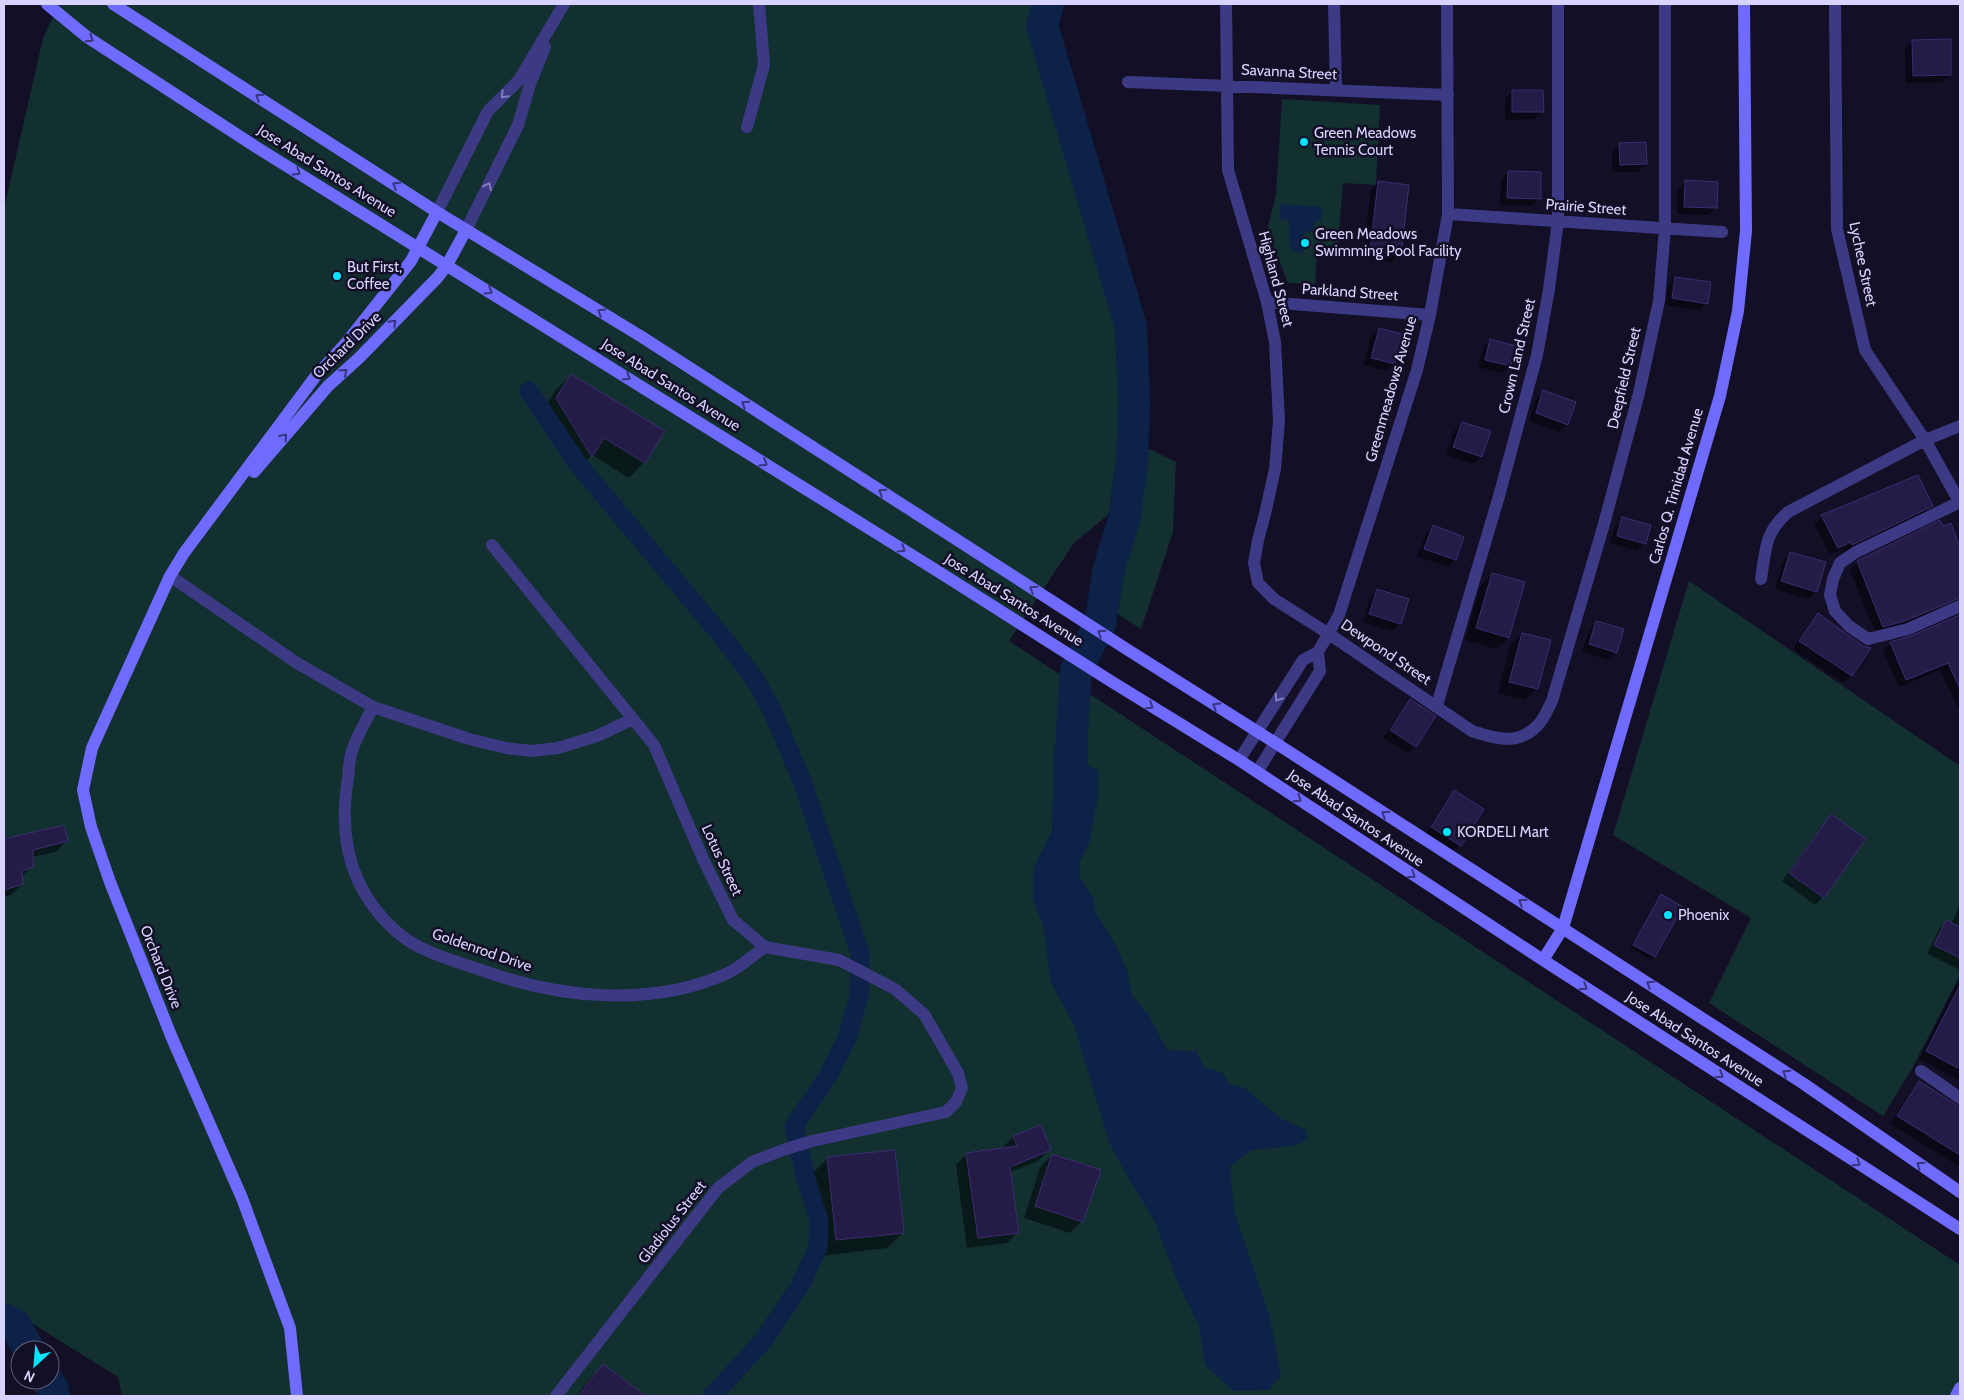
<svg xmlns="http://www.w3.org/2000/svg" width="1964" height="1400" viewBox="0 0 1964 1400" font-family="Cabin,sans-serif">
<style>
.green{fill:#12302f}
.water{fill:#0c2248}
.shadow{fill:#0007}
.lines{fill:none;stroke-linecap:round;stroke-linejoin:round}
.canal{stroke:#0c2248;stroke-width:19}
.river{stroke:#0c2248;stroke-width:32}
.building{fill:#241b47;stroke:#3b2d73}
.street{stroke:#3d3a85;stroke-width:12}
.secondary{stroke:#6f6bff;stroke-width:12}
.oneway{stroke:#38347d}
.oneway2{stroke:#837fbc}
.poi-dot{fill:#00e5ff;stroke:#130f26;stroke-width:2}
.labels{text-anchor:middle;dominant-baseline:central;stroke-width:5;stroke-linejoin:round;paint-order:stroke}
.street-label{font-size:15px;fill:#d9d4ff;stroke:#130f26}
.poi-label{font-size:15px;fill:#d9d4ff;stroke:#130f26;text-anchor:start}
</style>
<rect width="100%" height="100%" fill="#130f26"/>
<path class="green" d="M 59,4 L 1037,4 L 1033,27 L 1117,335 L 1120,430 L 1109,514 L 1074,543 L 1009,641 L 1960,1265 L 1960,1396 L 122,1396 L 118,1377 L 4,1306 L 4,209 L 43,38 Z
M 1282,99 L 1380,105 L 1376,185 L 1343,183 L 1337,256 L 1317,255 L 1315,284 L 1288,283 L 1267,231 L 1276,194 Z
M 1141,445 L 1176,462 L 1173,532 L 1141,629 L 1110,609 Z
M 1689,581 L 1960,766 L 1960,975 L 1913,1067 L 1883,1116 L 1709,1003 L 1751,918 L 1613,835 Z"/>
<path class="water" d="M 1281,204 L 1322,207 L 1321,221 L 1314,221 L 1313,232 L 1308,231 L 1302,237 L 1304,244 L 1307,246 L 1302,252 L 1295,252 L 1290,247 L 1289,220 L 1279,219 Z
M 1054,743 L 1098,771 L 1098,798 L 1089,843 L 1080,862 L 1080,878 L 1093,897 L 1096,914 L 1113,940 L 1127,970 L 1132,995 L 1148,1014 L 1167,1050 L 1196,1051 L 1204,1067 L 1223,1073 L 1229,1084 L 1245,1088 L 1280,1118 L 1305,1129 L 1308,1140 L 1293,1146 L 1251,1150 L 1230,1167 L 1234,1211 L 1269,1314 L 1281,1375 L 1269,1390 L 1233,1391 L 1205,1365 L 1199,1326 L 1179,1285 L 1154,1220 L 1126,1174 L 1109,1142 L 1074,1025 L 1051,983 L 1043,925 L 1033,899 L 1034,867 L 1052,831 Z"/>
<path class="shadow" d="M 1913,41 L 1950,75 L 1942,82 L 1906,83 L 1905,48 Z
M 1512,91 L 1542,111 L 1535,119 L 1505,120 L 1505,99 Z
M 1619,144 L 1646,164 L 1638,172 L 1612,172 L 1612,152 Z
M 1508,172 L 1539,199 L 1532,206 L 1500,205 L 1501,180 Z
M 1379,182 L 1400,254 L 1392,262 L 1363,258 L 1371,190 Z
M 1686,182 L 1715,208 L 1708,215 L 1677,214 L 1678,189 Z
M 1675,278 L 1706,303 L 1699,311 L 1665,305 L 1668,286 Z
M 1379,330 L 1394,363 L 1386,371 L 1364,365 L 1371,337 Z
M 1490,340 L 1515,346 L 1510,366 L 1502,373 L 1478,367 L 1483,348 Z
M 571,375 L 644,462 L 629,478 L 592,455 L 576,472 L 541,414 L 555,391 Z
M 1544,392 L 1567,424 L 1560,432 L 1529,421 L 1536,399 Z
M 1462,423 L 1481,456 L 1474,464 L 1446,455 L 1454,431 Z
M 1918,477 L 1932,506 L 1924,513 L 1844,552 L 1843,549 L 1830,554 L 1814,524 L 1822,516 Z
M 1622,519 L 1644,543 L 1637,551 L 1610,543 L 1615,526 Z
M 1950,524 L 1960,549 L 1960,611 L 1876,634 L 1850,570 L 1858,562 Z
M 1433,527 L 1463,538 L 1455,560 L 1447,567 L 1417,556 L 1426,534 Z
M 1791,553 L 1816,591 L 1808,599 L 1775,589 L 1783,561 Z
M 1492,574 L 1508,638 L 1496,649 L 1465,640 L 1480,586 Z
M 1377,590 L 1400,623 L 1392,631 L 1363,622 L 1370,598 Z
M 1960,613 L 1960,710 L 1959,710 L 1940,670 L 1899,687 L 1883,651 L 1891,643 L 1912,638 L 1960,616 Z
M 1818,615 L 1863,647 L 1869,649 L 1851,676 L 1843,683 L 1793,649 L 1810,622 Z
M 1596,622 L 1616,652 L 1608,660 L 1582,652 L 1589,630 Z
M 1522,634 L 1537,688 L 1525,700 L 1498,693 L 1510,646 Z
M 1410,701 L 1415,746 L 1408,753 L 1383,738 L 1403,708 Z
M 1454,792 L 1460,845 L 1452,852 L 1425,835 L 1447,799 Z
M 1831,816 L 1864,839 L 1823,897 L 1815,905 L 1782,881 L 1824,823 Z
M 11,837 L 66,841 L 56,852 L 32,857 L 32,866 L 21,877 L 22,884 L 11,895 L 4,897 L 4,838 Z
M 1661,896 L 1654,956 L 1651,960 L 1630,948 Z
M 1960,904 L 1960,970 L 1927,954 L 1939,929 L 1947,921 L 1951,924 Z
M 1960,979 L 1960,1081 L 1919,1059 Z
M 1919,1083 L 1960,1108 L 1960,1167 L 1890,1124 L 1912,1090 Z
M 1040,1127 L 1049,1150 L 1038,1161 L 1010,1172 L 1018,1232 L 1007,1243 L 967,1248 L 956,1165 L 967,1154 L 1002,1148 L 1013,1137 Z
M 1052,1155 L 1082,1221 L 1070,1233 L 1024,1218 L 1040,1167 Z
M 828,1158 L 903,1233 L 887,1248 L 821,1256 L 812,1174 Z
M 603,1365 L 644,1396 L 576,1396 L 588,1381 Z"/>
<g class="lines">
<path class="canal" d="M 529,391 L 577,463 L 725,640 L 754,678 L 772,710 L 802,781 L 860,953 L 859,996 L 847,1038 L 828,1076 L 794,1126 L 806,1179 L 819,1220 L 818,1247 L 801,1284 L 763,1341 L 712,1396"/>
<path class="river" d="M 1048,4 L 1042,25 L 1131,327 L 1134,402 L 1132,463 L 1125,516 L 1109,568 L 1100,624 L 1076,670 L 1072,731 L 1072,798
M 4,1319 L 15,1325 L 29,1350
M 47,1380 L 53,1389 L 54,1396"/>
</g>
<path class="building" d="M 1951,39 L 1951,75 L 1913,76 L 1912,40 Z
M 1512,90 L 1543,90 L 1544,112 L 1512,112 Z
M 1646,142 L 1647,164 L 1620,165 L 1619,143 Z
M 1508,171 L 1541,172 L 1541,199 L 1507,198 Z
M 1685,180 L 1718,182 L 1717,208 L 1684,207 Z
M 1378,181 L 1409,185 L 1401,255 L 1370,251 Z
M 1675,277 L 1711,282 L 1708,304 L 1672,298 Z
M 1379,328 L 1402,334 L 1395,364 L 1371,358 Z
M 1490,339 L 1516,346 L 1511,366 L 1485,360 Z
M 571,374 L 665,431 L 645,463 L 604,438 L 592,457 L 556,398 Z
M 1543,390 L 1576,402 L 1568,425 L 1536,413 Z
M 1462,422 L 1491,431 L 1482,457 L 1453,447 Z
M 1918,475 L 1933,506 L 1852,545 L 1851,542 L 1838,548 L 1821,515 Z
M 1622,517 L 1651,525 L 1646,544 L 1617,536 Z
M 1940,520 L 1943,526 L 1951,523 L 1960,548 L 1960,598 L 1905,621 L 1883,627 L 1857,561 Z
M 1433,525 L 1464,537 L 1456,560 L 1424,549 Z
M 1790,552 L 1826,562 L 1817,592 L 1781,581 Z
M 1492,573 L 1525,582 L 1509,638 L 1476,628 Z
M 1377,589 L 1409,599 L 1401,624 L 1369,614 Z
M 1818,613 L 1863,646 L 1871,648 L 1852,676 L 1799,641 Z
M 1960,615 L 1960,689 L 1948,663 L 1906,680 L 1890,642 L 1911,636 Z
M 1596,621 L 1624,629 L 1617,653 L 1589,644 Z
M 1522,633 L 1551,640 L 1538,689 L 1509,682 Z
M 1410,699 L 1436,716 L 1416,747 L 1390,730 Z
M 1454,790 L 1484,809 L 1461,846 L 1431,827 Z
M 1831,814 L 1866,839 L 1824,898 L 1789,873 Z
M 64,825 L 68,841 L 33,850 L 33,867 L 22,871 L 23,884 L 4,890 L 4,839 Z
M 1661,894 L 1683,907 L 1655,957 L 1633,945 Z
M 1946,920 L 1960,927 L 1960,958 L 1934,945 Z
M 1960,985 L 1960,1069 L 1926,1051 Z
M 1919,1081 L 1960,1107 L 1960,1155 L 1897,1116 Z
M 1041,1125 L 1051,1150 L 1010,1167 L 1019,1233 L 978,1238 L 966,1153 L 1017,1146 L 1013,1136 Z
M 895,1150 L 904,1233 L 836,1240 L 827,1157 Z
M 1052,1154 L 1101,1170 L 1083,1222 L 1035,1206 Z
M 603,1364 L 646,1396 L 578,1396 Z"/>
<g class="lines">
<path class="street" d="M 1226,4 L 1228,170 L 1267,302 L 1275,342 L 1279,421 L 1275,469 L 1265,514 L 1258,540 L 1254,563 L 1258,583 L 1274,599 L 1329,634 L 1472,731 C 1496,739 1518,746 1538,725 C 1544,719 1548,709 1552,701 L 1604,524 L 1639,393 L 1659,301 L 1665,228 L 1665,4
M 1334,4 L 1336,90
M 1835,4 L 1837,229 L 1865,350 L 1925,440 L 1960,503
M 1128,82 L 1448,95
M 747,127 L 764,65 L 759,4
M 437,212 L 488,111 L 519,80 L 564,4
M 1448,214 L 1722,232
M 466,230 L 518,125 L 530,84 L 545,47
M 1267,302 L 1430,315
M 1960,502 L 1856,552 L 1840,563 L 1833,579 L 1830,595 L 1835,611 L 1849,626 L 1868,639 L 1908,629 L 1960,606
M 492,545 L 654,745 L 704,861 L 733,920 L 765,947 L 839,960 L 895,989 L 924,1014 L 958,1073 L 962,1088 L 956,1102 L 946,1112 L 812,1141 L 783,1150 L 752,1162 L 718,1188 L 556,1396
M 170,576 L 297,663 L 373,707 L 469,739 L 506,748 L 532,751 L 558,748 L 597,736 L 633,719
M 1761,579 C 1766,548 1764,534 1788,512 L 1925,440 L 1960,426
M 1437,705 L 1499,496 L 1537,355 L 1549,289 L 1558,221 L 1558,4
M 373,707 C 366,721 358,734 353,748 C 349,757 349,768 348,778 C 338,838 350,891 397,932 C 420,953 459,962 487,972 C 563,999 653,1007 728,973 C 741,967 753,955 765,947
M 1239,760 L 1303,660 L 1318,652 L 1339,615 L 1417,370 L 1430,315 L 1448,214 L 1447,4
M 1257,772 L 1320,671 L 1318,652
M 1921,1071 L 1960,1098"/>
<path class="secondary" d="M 47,4 L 87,37 L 256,147 L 939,572 L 1109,680 L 1239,760 L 1543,960 L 1960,1229
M 113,4 L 437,212 L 642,337 L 1128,650 L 1274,742 L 1804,1084 L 1960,1192
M 254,472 L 328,386 L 359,358 L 438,277 L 447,265 L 466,230
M 1543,960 L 1563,928 L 1720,396 L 1738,311 L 1746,231 L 1744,4
M 297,1396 L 290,1328 L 242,1198 L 172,1038 L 110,882 L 91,827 L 83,790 L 92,748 L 170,576 L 184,553 L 315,377 L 346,343 L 411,261 L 437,212
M 1956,1396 L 1960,1388"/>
</g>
<defs><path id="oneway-chevron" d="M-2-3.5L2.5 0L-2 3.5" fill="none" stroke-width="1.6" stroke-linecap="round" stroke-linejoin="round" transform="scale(1.25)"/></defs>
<g class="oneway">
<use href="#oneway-chevron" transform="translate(90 39) rotate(35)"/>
<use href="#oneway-chevron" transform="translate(259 97) rotate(-147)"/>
<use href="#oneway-chevron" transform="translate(297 172) rotate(32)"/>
<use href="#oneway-chevron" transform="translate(396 185) rotate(-147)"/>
<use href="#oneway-chevron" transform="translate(489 291) rotate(32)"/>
<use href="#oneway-chevron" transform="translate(601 312) rotate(-148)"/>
<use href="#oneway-chevron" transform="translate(393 323) rotate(-46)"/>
<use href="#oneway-chevron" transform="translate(344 372) rotate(-41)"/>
<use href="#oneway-chevron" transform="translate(627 377) rotate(32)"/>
<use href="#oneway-chevron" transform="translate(745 404) rotate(-147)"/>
<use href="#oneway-chevron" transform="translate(284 437) rotate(-49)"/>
<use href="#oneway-chevron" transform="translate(764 463) rotate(32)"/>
<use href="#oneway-chevron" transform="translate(882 492) rotate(-147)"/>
<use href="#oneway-chevron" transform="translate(902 549) rotate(32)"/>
<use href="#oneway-chevron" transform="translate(1033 589) rotate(-147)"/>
<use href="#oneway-chevron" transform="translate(1101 633) rotate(-147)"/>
<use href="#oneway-chevron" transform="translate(1150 706) rotate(31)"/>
<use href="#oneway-chevron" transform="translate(1216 706) rotate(-148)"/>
<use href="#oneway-chevron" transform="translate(1298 799) rotate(34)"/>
<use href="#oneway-chevron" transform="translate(1385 814) rotate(-147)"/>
<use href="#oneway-chevron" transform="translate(1412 875) rotate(33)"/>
<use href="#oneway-chevron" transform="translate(1522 902) rotate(-147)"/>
<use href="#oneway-chevron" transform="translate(1650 984) rotate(-147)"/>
<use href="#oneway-chevron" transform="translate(1584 987) rotate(33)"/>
<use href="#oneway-chevron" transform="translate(1786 1073) rotate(-147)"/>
<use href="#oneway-chevron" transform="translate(1720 1075) rotate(33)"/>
<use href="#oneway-chevron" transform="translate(1857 1163) rotate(33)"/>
<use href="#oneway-chevron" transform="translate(1920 1165) rotate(-145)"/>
</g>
<g class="oneway2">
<use href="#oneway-chevron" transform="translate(504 95) rotate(134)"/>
<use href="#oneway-chevron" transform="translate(488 186) rotate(-64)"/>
<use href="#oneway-chevron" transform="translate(1278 698) rotate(123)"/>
</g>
<g class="poi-dot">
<circle cx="1304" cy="142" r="5"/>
<circle cx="1305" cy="243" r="5"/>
<circle cx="337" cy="276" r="5"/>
<circle cx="1447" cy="832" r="5"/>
<circle cx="1668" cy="915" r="5"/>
</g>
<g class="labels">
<g class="street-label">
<text transform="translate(1289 72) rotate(3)">Savanna Street</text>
<text transform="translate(327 171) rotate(32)">Jose Abad Santos Avenue</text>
<text transform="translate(1586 207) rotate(4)">Prairie Street</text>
<text transform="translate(1863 264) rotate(78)">Lychee Street</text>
<text transform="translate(1276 279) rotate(75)">Highland Street</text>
<text transform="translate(1350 292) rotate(4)">Parkland Street</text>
<text transform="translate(347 345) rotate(-44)">Orchard Drive</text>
<text transform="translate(1517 356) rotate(-77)">Crown Land Street</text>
<text transform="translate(1624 378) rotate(-77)">Deepfield Street</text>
<text transform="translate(671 385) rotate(32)">Jose Abad Santos Avenue</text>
<text transform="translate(1391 389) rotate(-74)">Greenmeadows Avenue</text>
<text transform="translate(1676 486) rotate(-74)">Carlos Q. Trinidad Avenue</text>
<text transform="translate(1014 600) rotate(32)">Jose Abad Santos Avenue</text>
<text transform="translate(1386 652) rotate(34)">Dewpond Street</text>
<text transform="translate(1356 818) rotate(34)">Jose Abad Santos Avenue</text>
<text transform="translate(722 860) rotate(65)">Lotus Street</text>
<text transform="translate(482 950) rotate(19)">Goldenrod Drive</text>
<text transform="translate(161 967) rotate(68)">Orchard Drive</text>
<text transform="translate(1695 1039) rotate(33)">Jose Abad Santos Avenue</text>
<text transform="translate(672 1222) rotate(-52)">Gladiolus Street</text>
</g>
<g class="poi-label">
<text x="1314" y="133">Green Meadows<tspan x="1314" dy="17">Tennis Court</tspan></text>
<text x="1315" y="234">Green Meadows<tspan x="1315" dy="17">Swimming Pool Facility</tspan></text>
<text x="347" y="267">But First,<tspan x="347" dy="17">Coffee</tspan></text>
<text x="1457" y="832">KORDELI Mart</text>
<text x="1678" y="915">Phoenix</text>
</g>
</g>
<rect width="1964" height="1400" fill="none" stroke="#d9d4ff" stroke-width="10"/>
<g transform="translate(35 1365) rotate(206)"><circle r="24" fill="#130f26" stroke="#625e7d"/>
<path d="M0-4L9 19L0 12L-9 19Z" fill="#00e5ff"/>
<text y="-8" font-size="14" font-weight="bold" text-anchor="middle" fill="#d9d4ff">N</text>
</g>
</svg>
